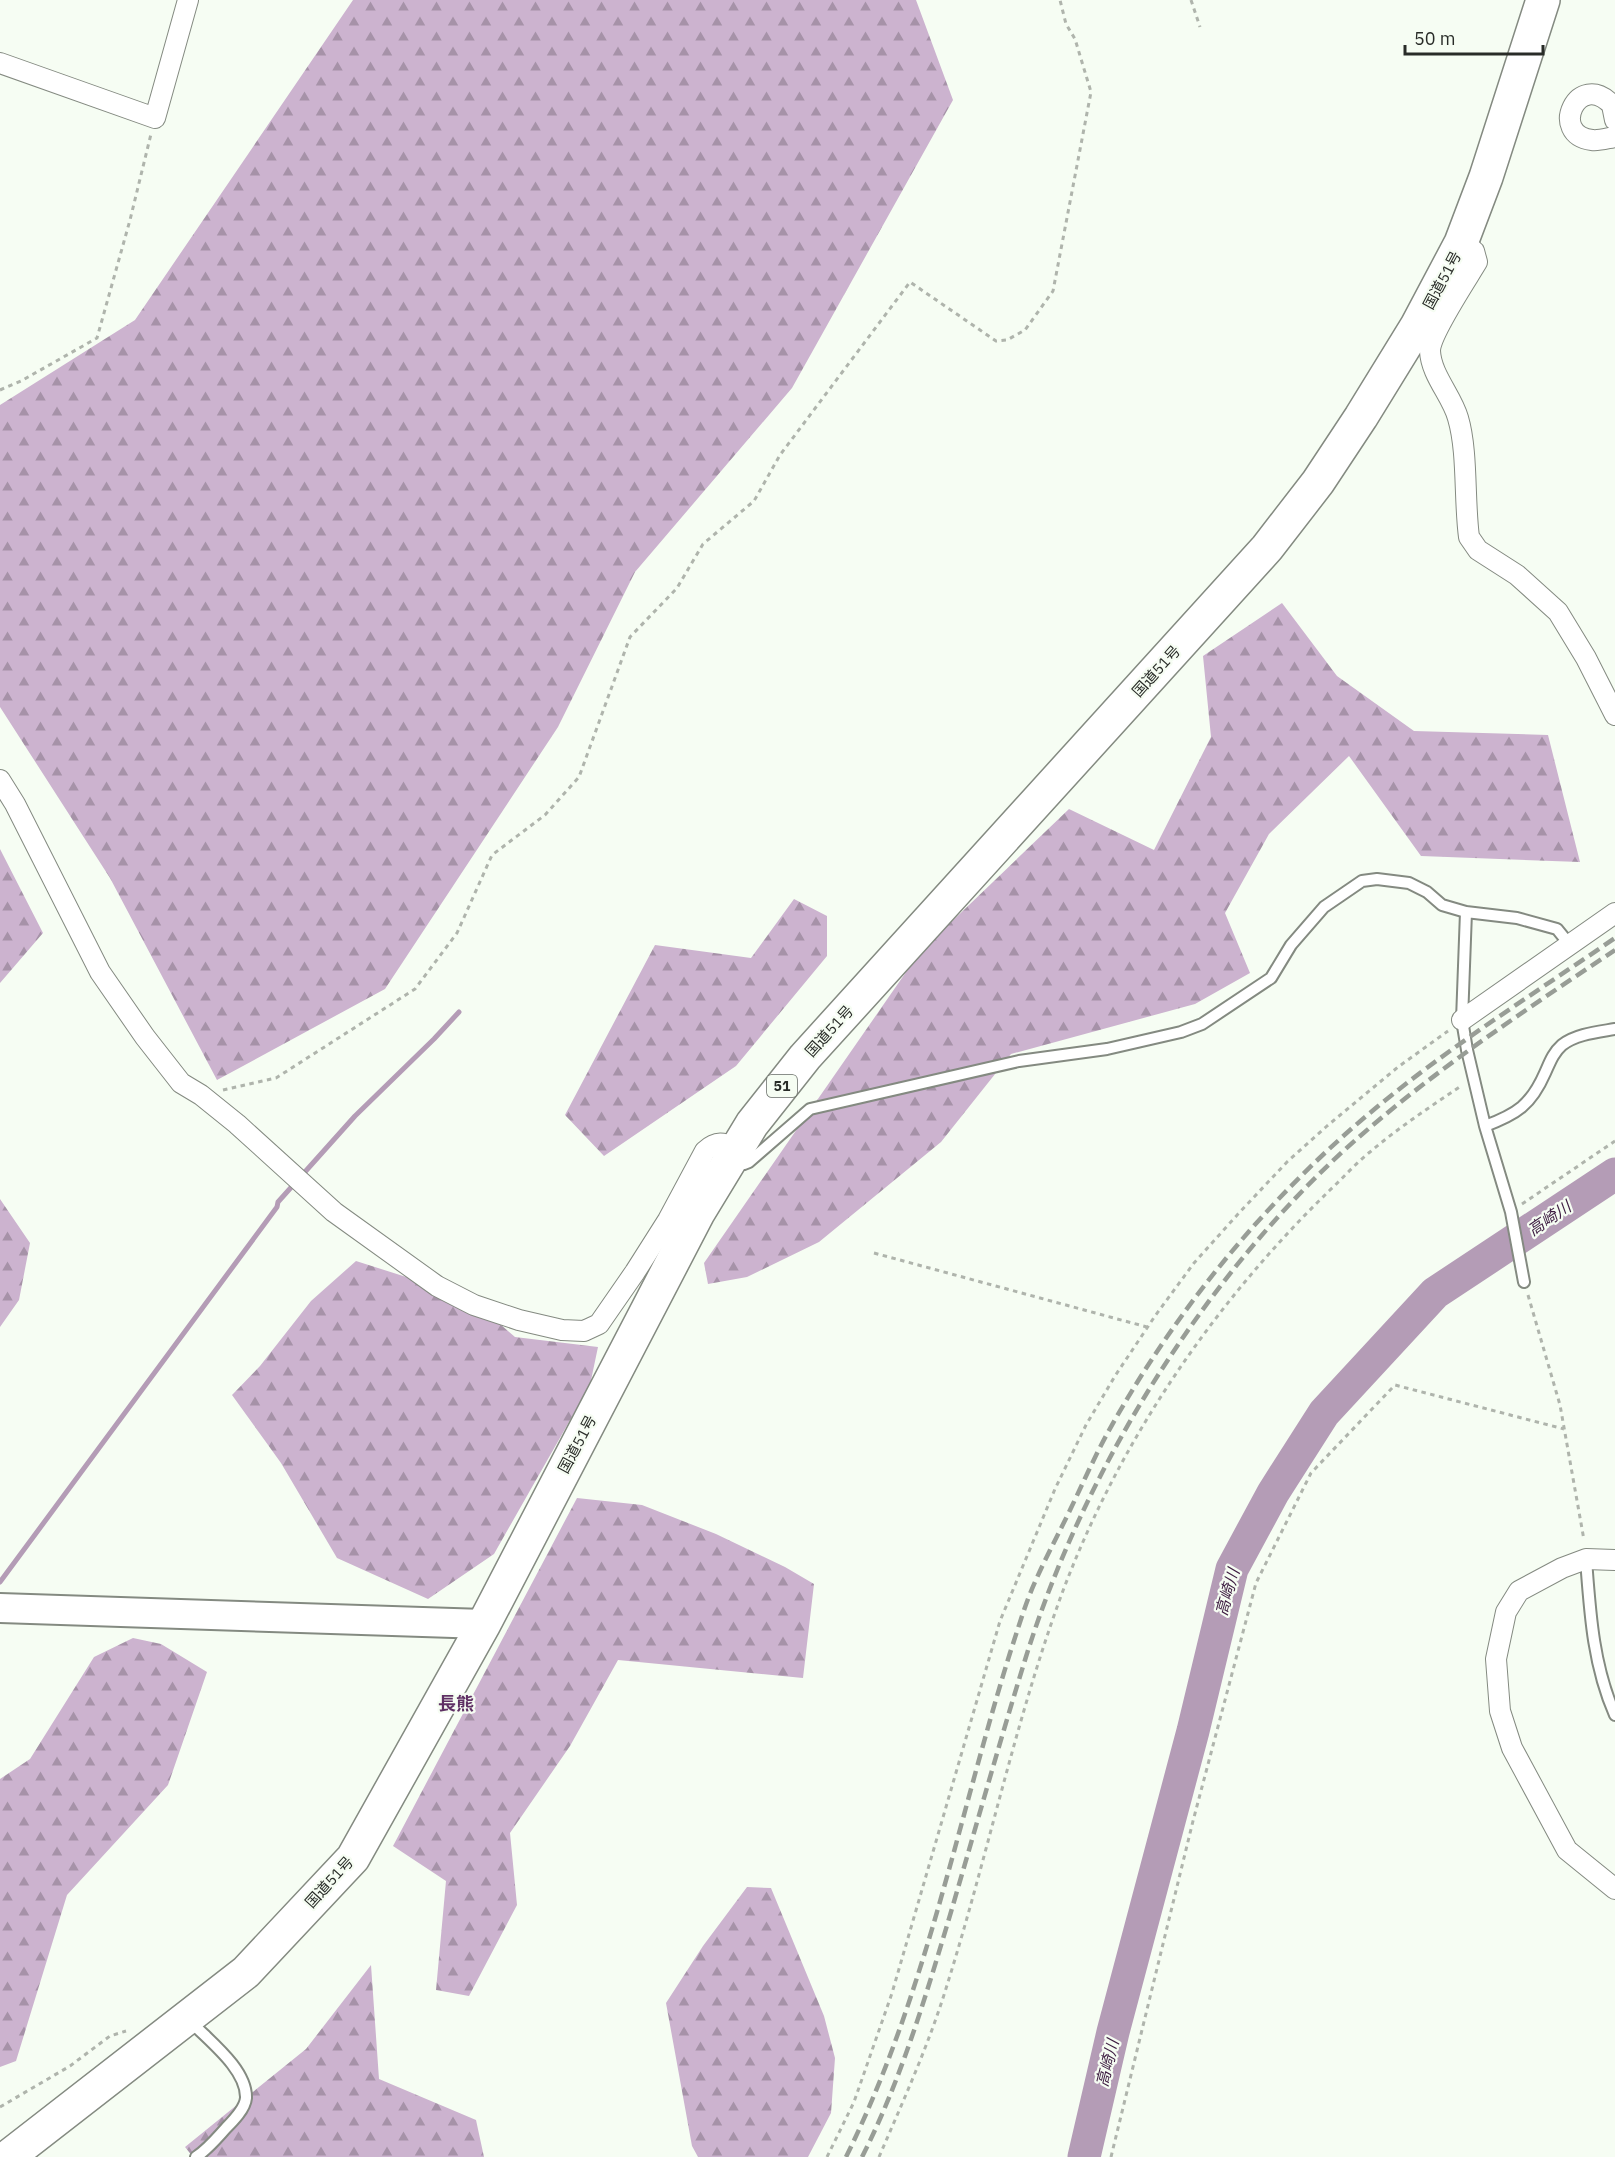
<svg xmlns="http://www.w3.org/2000/svg" width="1615" height="2157" viewBox="0 0 1615 2157" font-family="'IBM Plex Sans','Noto Sans JP',sans-serif">
<style>
.forest{fill:url(#forest-firs)}
.lines{fill:none;stroke-linecap:round;stroke-linejoin:round}
.stream{stroke:#b49cb6;stroke-width:5}
.river{stroke:#b49cb6;stroke-width:33}
.lane-casing{stroke:#848a81;stroke-width:14}
.street-casing{stroke:#848a81;stroke-width:22}
.secondary-casing{stroke:#848a81;stroke-width:32}
.highway-casing{stroke:#848a81;stroke-width:36}
.path{stroke:#afb4ac;stroke-width:3;stroke-dasharray:4.5 4.5;stroke-linecap:butt}
.lane{stroke:#fff;stroke-width:10}
.street{stroke:#fff;stroke-width:20}
.secondary{stroke:#fff;stroke-width:28}
.highway{stroke:#fff;stroke-width:33}
.rail{stroke:#989d96;stroke-width:4.5;stroke-dasharray:12 6;stroke-linecap:butt}
.labels{text-anchor:middle;dominant-baseline:central;stroke-width:4.5;stroke-linejoin:round;paint-order:stroke}
.shield{fill:#f6fdf3;stroke:#666b65;stroke-width:1.5}
.shield-label{font-size:14px;font-weight:bold;fill:#292c28}
.street-label{font-size:15px;fill:#292c28;stroke:#f6fdf3}
.water-label{font-size:16px;font-style:italic;fill:#3d1c41;stroke:#f6fdf3}
.quarter-label{font-size:18px;font-weight:bold;fill:#5f3064;stroke:#f6fdf3}
</style>
<defs>
<pattern id="forest-firs" width="22" height="20" patternUnits="userSpaceOnUse" patternTransform="scale(1.5)"><rect width="22" height="20" fill="#ccb3cf"/><path d="M5 1l3.5 6h-7zM16 11l3.5 6h-7z" fill="#a692a8"/></pattern>
</defs>
<rect width="100%" height="100%" fill="#f6fdf3"/>
<path class="forest" d="M 353,0 L 916,0 L 953,100 L 792,388 L 635,572 L 558,727 L 385,989 L 217,1080 L 110,878 L 0,707 L 0,405 L 135,320 Z
M 1282,603 L 1337,676 L 1414,731 L 1548,735 L 1580,862 L 1421,856 L 1349,756 L 1269,834 L 1225,913 L 1250,973 L 1195,1004 L 1011,1054 L 941,1142 L 819,1242 L 747,1277 L 708,1284 L 704,1263 L 920,952 L 1069,809 L 1154,850 L 1211,737 L 1203,656 Z
M 0,849 L 43,933 L 0,983 Z
M 794,899 L 827,916 L 827,956 L 736,1066 L 604,1156 L 565,1115 L 655,945 L 751,958 Z
M 0,1199 L 30,1243 L 19,1300 L 0,1327 Z
M 356,1261 L 469,1297 L 515,1337 L 598,1347 L 590,1385 L 494,1554 L 428,1599 L 337,1558 L 281,1463 L 232,1395 L 260,1366 L 311,1301 Z
M 577,1498 L 642,1505 L 716,1534 L 785,1567 L 814,1584 L 803,1678 L 618,1660 L 570,1746 L 510,1833 L 517,1905 L 469,1996 L 436,1990 L 446,1881 L 393,1846 Z
M 133,1638 L 161,1644 L 207,1672 L 168,1785 L 67,1895 L 16,2061 L 0,2067 L 0,1779 L 30,1759 L 94,1657 Z
M 747,1887 L 771,1888 L 824,2016 L 835,2058 L 831,2113 L 808,2157 L 698,2157 L 692,2146 L 666,2003 L 703,1946 Z
M 371,1965 L 379,2079 L 476,2120 L 484,2157 L 193,2157 L 185,2147 L 306,2049 Z"/>
<g class="lines">
<path class="stream" d="M 0,1582 L 277,1207 L 278,1202 L 355,1116 L 434,1039 L 459,1012"/>
<path class="river" d="M 1084,2157 L 1113,2032 L 1193,1731 L 1232,1569 L 1273,1493 L 1324,1413 L 1435,1293 L 1615,1174"/>
<g class="lane-casing">
<path id="lane" d="M 1466,912 L 1462,1020 L 1467,1050 L 1485,1126 L 1511,1212 L 1524,1282
M 1485,1126 C 1517,1114 1531,1105 1545,1073 C 1550,1062 1553,1053 1562,1045 C 1576,1034 1598,1032 1615,1029
M 737,1161 L 744,1164 L 749,1162 L 810,1109 L 1019,1061 L 1107,1049 L 1181,1032 L 1202,1024 L 1271,978 L 1291,945 L 1324,907 L 1362,881 L 1377,879 L 1409,883 L 1427,892 L 1442,905 L 1466,912 L 1517,918 L 1557,929 L 1570,945
M 1586,1559 C 1590,1613 1593,1665 1615,1715
M 190,2021 C 208,2040 247,2069 246,2098 C 245,2109 233,2121 226,2128 C 216,2139 208,2149 196,2157"/>
</g>
<g class="street-casing">
<path id="street" d="M 0,63 L 155,118 L 188,0
M 1615,120 L 1612,105 C 1578,69 1548,135 1592,140 C 1599,141 1608,138 1615,137
M 1461,243 L 1474,251 L 1477,262 C 1467,279 1430,334 1430,351 C 1431,375 1452,396 1458,418 C 1468,452 1464,500 1469,537 L 1478,550 L 1517,575 L 1558,612 L 1586,658 L 1615,715
M 0,780 L 15,804 L 100,972 L 145,1037 L 181,1083 L 201,1095 L 237,1124 L 334,1212 L 437,1286 L 474,1305 L 519,1320 L 562,1330 L 584,1331 L 599,1324 L 635,1272 L 668,1220 L 705,1151 C 717,1140 724,1143 738,1148
M 1462,1020 L 1615,913
M 1615,1560 L 1586,1559 L 1562,1568 L 1519,1591 L 1506,1612 L 1496,1659 L 1500,1711 L 1512,1748 L 1567,1850 L 1615,1889"/>
</g>
<g class="secondary-casing">
<path id="secondary" d="M 0,1608 L 484,1624"/>
</g>
<g class="highway-casing">
<path id="highway" d="M 8,2157 L 246,1972 L 353,1858 L 484,1624 L 698,1213 L 752,1124 L 805,1057 L 1267,548 L 1318,482 L 1361,417 L 1417,326 L 1461,243 L 1486,177 L 1543,0"/>
</g>
<path class="path" d="M 1191,0 L 1200,27
M 0,390 L 21,381 L 97,338 L 130,220 L 151,134
M 223,1090 L 276,1078 L 415,989 L 457,933 L 492,855 L 545,815 L 579,777 L 630,637 L 677,588 L 703,544 L 754,501 L 780,455 L 910,282 L 996,341 L 1007,340 L 1025,330 L 1053,291 L 1091,92 L 1075,39 L 1066,24 L 1060,0
M 1522,1204 L 1615,1141
M 874,1253 L 1147,1327
M 1528,1295 L 1560,1405 L 1584,1540
M 0,2107 L 70,2066 L 110,2036 L 126,2031
M 827,2157 L 854,2102 L 892,1993 L 1000,1621 L 1055,1489 L 1086,1425 L 1115,1376 L 1155,1316 L 1194,1263 L 1238,1214 L 1287,1162 L 1327,1126 L 1398,1067 L 1448,1031
M 879,2157 C 904,2099 930,2042 948,1982 C 988,1854 1015,1722 1061,1596 C 1118,1443 1212,1305 1329,1191 C 1343,1178 1355,1164 1370,1152 C 1398,1128 1430,1107 1461,1086
M 1111,2157 L 1193,1821 L 1256,1583 L 1311,1473 L 1395,1385 L 1564,1429"/>
<use href="#lane" class="lane"/>
<use href="#street" class="street"/>
<use href="#secondary" class="secondary"/>
<use href="#highway" class="highway"/>
<path class="rail" d="M 846,2157 C 926,1995 957,1823 1010,1653 C 1018,1629 1025,1604 1035,1582 C 1046,1557 1059,1533 1071,1508 C 1083,1483 1094,1458 1107,1434 C 1175,1310 1268,1197 1377,1107 C 1452,1045 1535,993 1615,938
M 862,2157 C 900,2082 924,2002 948,1922 C 974,1834 998,1747 1025,1660 C 1084,1468 1208,1269 1359,1137 C 1439,1067 1527,1009 1615,950"/>
</g>
<g class="labels">
<rect class="shield" x="767" y="1075" width="30" height="22" rx="4.5"/>
<g class="shield-label">
<text x="782" y="1086">51</text>
</g>
<g class="street-label">
<text transform="translate(1442 280) rotate(-62)">国道51号</text>
<text transform="translate(1156 671) rotate(-48)">国道51号</text>
<text transform="translate(829 1031) rotate(-48)">国道51号</text>
<text transform="translate(577 1444) rotate(-62)">国道51号</text>
<text transform="translate(329 1882) rotate(-48)">国道51号</text>
</g>
<g class="water-label">
<text transform="translate(1549 1218) rotate(-34)">高崎川</text>
<text transform="translate(1227 1592) rotate(-74)">高崎川</text>
<text transform="translate(1107 2063) rotate(-76)">高崎川</text>
</g>
<g class="quarter-label">
<text x="456" y="1703">長熊</text>
</g>
</g>
<path d="M1405 45v9h138v-9" fill="none" stroke="#292c28" stroke-width="3"/>
<text x="1414" y="45" font-size="18" fill="#292c28" stroke="#f6fdf3" stroke-width="4.5" paint-order="stroke">50 m</text>
</svg>
